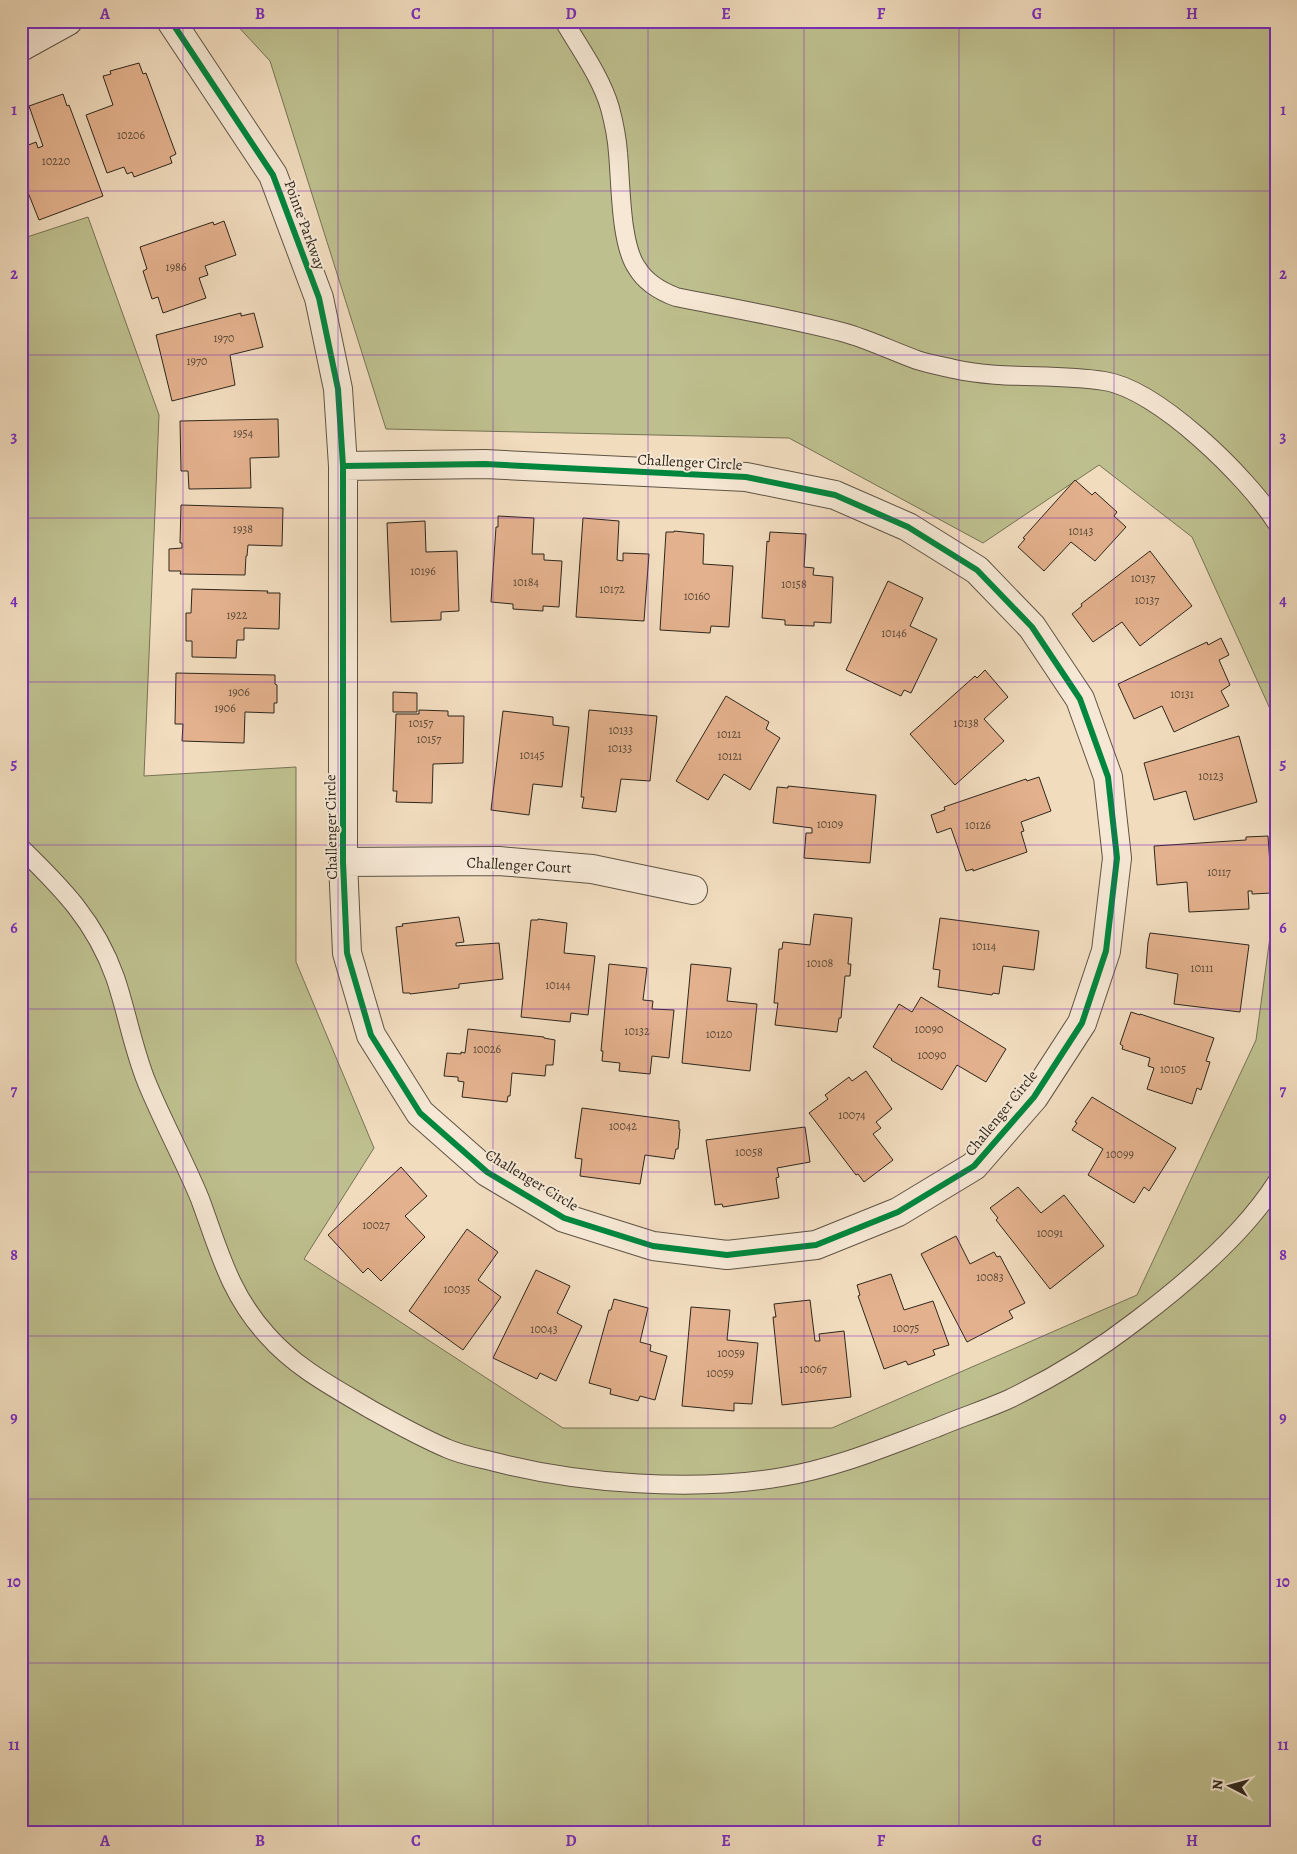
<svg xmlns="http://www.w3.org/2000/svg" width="1297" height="1854" viewBox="0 0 1297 1854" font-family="Alegreya,serif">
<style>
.green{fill:#bebf8e;stroke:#767355}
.building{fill:#e3b18d;stroke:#2e271c}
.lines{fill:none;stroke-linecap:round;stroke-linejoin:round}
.service-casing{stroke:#5f5444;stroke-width:20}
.minor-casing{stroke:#5f5444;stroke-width:30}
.service{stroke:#f6e8d5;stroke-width:18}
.minor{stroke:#f6e8d5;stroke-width:28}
.cycleway-casing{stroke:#f6e8d5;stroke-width:9}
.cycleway{stroke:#00873e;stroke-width:6}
.grid{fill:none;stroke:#7b2cbf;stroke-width:1;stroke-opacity:0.55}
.labels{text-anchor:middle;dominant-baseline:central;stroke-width:4;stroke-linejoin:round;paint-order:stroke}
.number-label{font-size:12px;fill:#5b4a38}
.street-label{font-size:15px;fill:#2e271c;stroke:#f6e8d5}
.neatline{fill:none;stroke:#7b2cbf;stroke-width:2}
.grid-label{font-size:16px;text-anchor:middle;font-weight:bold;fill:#7b2cbf}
</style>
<rect width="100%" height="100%" fill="#f1dcbe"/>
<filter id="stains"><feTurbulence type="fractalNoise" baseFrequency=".004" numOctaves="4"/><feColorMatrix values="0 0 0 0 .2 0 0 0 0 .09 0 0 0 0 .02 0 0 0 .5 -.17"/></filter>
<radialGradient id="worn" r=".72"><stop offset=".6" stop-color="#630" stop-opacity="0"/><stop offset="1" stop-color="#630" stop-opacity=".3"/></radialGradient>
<path class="green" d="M 233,21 L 1276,21 L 1276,722 L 1192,537 L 1099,465 L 983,543 L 789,438 L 386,429 L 270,61 Z
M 88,217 L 159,415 L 144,776 L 296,767 L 296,962 L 374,1148 L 304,1259 L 563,1428 L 832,1428 L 1137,1295 L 1256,1040 L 1276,893 L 1276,1833 L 21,1833 L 21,239 Z"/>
<path class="building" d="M 139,63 L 143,74 L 146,73 L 176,154 L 170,157 L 172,163 L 134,177 L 132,172 L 127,174 L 124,167 L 107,173 L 86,115 L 113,105 L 103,76 L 111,74 L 110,71 Z
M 63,94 L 67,106 L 69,105 L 103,196 L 39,220 L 21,175 L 21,148 L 36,142 L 38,148 L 43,146 L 29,106 Z
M 224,221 L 236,255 L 205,266 L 208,275 L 199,278 L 206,298 L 163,313 L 158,297 L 152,299 L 143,271 L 147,269 L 140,247 L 213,222 L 214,225 Z
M 241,313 L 241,316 L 254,313 L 263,347 L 230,355 L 235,385 L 172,401 L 156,335 Z
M 278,419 L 279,457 L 250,458 L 251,488 L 189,489 L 188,471 L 181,471 L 180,421 Z
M 1075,480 L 1092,495 L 1095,492 L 1117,512 L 1114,516 L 1126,527 L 1095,561 L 1071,542 L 1044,571 L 1018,547 L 1025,539 L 1023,538 Z
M 181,505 L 283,508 L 282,546 L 248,545 L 247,556 L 246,556 L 245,575 L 180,574 L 181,571 L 169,571 L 169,549 L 182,548 L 182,543 L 180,543 Z
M 498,516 L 534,518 L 532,554 L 544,554 L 544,560 L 562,561 L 559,607 L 543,606 L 543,611 L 513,609 L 513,604 L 491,602 L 496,527 L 498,527 Z
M 583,518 L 619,521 L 617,560 L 623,561 L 623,553 L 649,554 L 644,621 L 576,617 Z
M 425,521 L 426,552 L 457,551 L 459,611 L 441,612 L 441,620 L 391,622 L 387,523 Z
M 674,531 L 704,534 L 703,564 L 733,566 L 729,627 L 711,626 L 710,633 L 660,630 L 666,532 L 674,532 Z
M 770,532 L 806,534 L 804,567 L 814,568 L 813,575 L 833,577 L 831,623 L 814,622 L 814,626 L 785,625 L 785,620 L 762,618 L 767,541 L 769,542 Z
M 1150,551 L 1192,606 L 1140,646 L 1122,622 L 1093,642 L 1072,614 L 1082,606 L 1081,604 Z
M 888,581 L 923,598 L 910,626 L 937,639 L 911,693 L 904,690 L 901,696 L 846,670 Z
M 192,589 L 268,591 L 267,593 L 280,593 L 279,629 L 244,628 L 244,640 L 237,640 L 236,658 L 192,657 L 192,641 L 186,641 L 186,613 L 191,613 Z
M 1221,638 L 1229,655 L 1219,660 L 1230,685 L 1221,691 L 1229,706 L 1174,732 L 1162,706 L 1134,719 L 1118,684 L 1207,642 L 1208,645 Z
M 985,670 L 1008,697 L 984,719 L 1004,741 L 955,785 L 910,734 L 975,676 L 977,678 Z
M 176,673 L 275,675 L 275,684 L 277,685 L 277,703 L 274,703 L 274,713 L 245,712 L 244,743 L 182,741 L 183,724 L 175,724 Z
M 393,692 L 417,693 L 417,712 L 393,712 Z
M 726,696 L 769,722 L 766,729 L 780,738 L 750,790 L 724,774 L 708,800 L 676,781 Z
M 419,710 L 448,711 L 448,716 L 464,716 L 463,763 L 433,764 L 432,803 L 396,802 L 397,791 L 393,791 L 396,714 L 419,714 Z
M 589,710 L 657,716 L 650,781 L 621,779 L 616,812 L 582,808 L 584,797 L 581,797 Z
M 503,711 L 553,717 L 553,725 L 569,727 L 562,787 L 533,784 L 529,815 L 491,810 Z
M 1239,736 L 1257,802 L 1194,820 L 1186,791 L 1154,800 L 1144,763 Z
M 1039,777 L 1051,811 L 1021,822 L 1024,831 L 1021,832 L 1027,852 L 973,871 L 973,869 L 966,871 L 951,828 L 937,833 L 931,815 L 945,810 L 944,807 L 1026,779 L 1027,781 Z
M 788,786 L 876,795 L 870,863 L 804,858 L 806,833 L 812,833 L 812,828 L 773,823 L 777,787 L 788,788 Z
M 1268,836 L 1272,893 L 1252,894 L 1252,891 L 1248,891 L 1249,909 L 1189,912 L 1187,882 L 1157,885 L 1154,846 L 1246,840 L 1246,837 Z
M 814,914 L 852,918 L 848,964 L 851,964 L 850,976 L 845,976 L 841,1018 L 839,1018 L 837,1032 L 775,1025 L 778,1003 L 774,1003 L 779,949 L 782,949 L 783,942 L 810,945 Z
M 459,917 L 464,942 L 456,943 L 456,946 L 499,943 L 503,979 L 459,984 L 459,988 L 410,994 L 410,993 L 403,993 L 396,927 L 403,926 L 402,924 Z
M 940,918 L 1039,931 L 1034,970 L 1003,966 L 999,994 L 993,993 L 992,995 L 938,987 L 940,970 L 933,969 Z
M 538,919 L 567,923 L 564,953 L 595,956 L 588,1015 L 571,1013 L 570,1022 L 521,1017 L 531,920 L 538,920 Z
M 1150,933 L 1249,945 L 1240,1012 L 1174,1004 L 1178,974 L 1146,968 L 1148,942 Z
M 609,964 L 647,968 L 643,1000 L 653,1001 L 652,1009 L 674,1010 L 669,1058 L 652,1056 L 650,1074 L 619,1071 L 620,1063 L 602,1061 L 603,1051 L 601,1051 Z
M 691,964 L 731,968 L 727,1001 L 757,1004 L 750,1071 L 682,1063 Z
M 921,997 L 1006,1049 L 986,1082 L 957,1065 L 942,1090 L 891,1060 L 892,1059 L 873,1047 L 899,1004 L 912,1012 Z
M 1131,1012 L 1140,1015 L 1140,1014 L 1214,1038 L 1206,1061 L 1210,1062 L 1201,1090 L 1197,1088 L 1192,1104 L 1147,1089 L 1154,1068 L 1148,1066 L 1150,1058 L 1122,1049 L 1123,1046 L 1120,1044 Z
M 468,1029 L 544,1037 L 544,1038 L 555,1040 L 553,1065 L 546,1065 L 545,1076 L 512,1073 L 510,1096 L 508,1096 L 507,1102 L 462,1097 L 464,1082 L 458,1081 L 458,1077 L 444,1076 L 447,1053 L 461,1054 L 461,1052 L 465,1053 Z
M 866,1071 L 892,1109 L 876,1122 L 881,1128 L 873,1134 L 893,1160 L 864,1182 L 858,1174 L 856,1175 L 809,1113 L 828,1099 L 825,1095 L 849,1077 L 852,1081 Z
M 1092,1097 L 1176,1148 L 1149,1191 L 1144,1187 L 1134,1203 L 1088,1175 L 1103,1149 L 1072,1130 L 1077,1123 L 1075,1122 Z
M 582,1108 L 679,1121 L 679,1129 L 680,1129 L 678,1149 L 676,1149 L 674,1159 L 645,1155 L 640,1184 L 580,1176 L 582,1159 L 575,1158 Z
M 805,1127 L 810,1162 L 777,1168 L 779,1177 L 776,1178 L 779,1198 L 723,1207 L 722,1204 L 715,1205 L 706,1140 Z
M 401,1167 L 427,1196 L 405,1216 L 425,1237 L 381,1281 L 368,1268 L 363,1273 L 328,1235 Z
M 1018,1187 L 1041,1213 L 1064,1195 L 1104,1246 L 1050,1289 L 996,1220 L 998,1218 L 990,1208 Z
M 467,1229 L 498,1252 L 478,1280 L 501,1297 L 463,1350 L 409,1311 Z
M 956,1236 L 970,1264 L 994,1252 L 997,1257 L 1000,1256 L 1025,1303 L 1009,1311 L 1013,1318 L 967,1342 L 921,1254 Z
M 536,1270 L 570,1286 L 557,1313 L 582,1326 L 556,1381 L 540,1373 L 537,1379 L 493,1358 Z
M 891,1274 L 904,1310 L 933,1301 L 949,1345 L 933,1350 L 935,1355 L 908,1365 L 906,1361 L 884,1369 L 858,1296 L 860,1295 L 857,1285 Z
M 614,1299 L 648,1308 L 640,1342 L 651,1345 L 650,1351 L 667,1356 L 655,1400 L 640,1396 L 638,1401 L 610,1394 L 611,1389 L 589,1383 L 609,1310 L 611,1310 Z
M 810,1300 L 815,1341 L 820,1341 L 819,1334 L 844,1331 L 851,1397 L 782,1405 L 773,1317 L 776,1317 L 774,1304 Z
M 691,1307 L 730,1310 L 727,1340 L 758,1343 L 752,1404 L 734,1403 L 734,1411 L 682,1406 Z"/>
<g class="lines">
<g class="service-casing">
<path id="service" d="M 564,21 C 580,49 601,77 610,108 C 614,123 617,138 618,153 C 621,183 620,244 637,268 C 646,283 660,291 676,297 C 731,308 788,318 842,332 C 868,339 892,351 917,360 C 929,364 941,366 954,369 C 1003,380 1054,373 1104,381 C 1158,389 1247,477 1276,522
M 21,848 C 62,888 95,921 115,977 C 127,1012 133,1049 147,1083 C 163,1122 184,1160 200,1199 C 219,1250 229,1293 267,1335 C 296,1368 333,1387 370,1409 C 395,1423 420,1437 446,1448 C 461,1455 479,1458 495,1462 C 581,1484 694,1492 782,1477 C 836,1468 885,1447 936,1428 C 959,1418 984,1410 1007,1400 C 1053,1378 1097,1351 1137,1320 C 1186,1283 1243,1235 1276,1183"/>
</g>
<g class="minor-casing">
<path id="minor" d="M 171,21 L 273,175 L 319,298 L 338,389 L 343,466 L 343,862 L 347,953 L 371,1035 L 420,1113 L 487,1172 L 564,1218 L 653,1246 L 727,1255 L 816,1245 L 898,1212 L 974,1166 L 1034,1097 L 1082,1023 L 1106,951 L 1117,858 L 1108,777 L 1080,699 L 1032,627 L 977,570 L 908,527 L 835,495 L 746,477 L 485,464 L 343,466
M 21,47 L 68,21
M 343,862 L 499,861 L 592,869 L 693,890"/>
</g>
<use href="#service" class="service"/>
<use href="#minor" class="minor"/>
<g class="cycleway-casing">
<path id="cycleway" d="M 171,21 L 273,175 L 319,298 L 338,389 L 343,466 L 343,862 L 347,953 L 371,1035 L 420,1113 L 487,1172 L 564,1218 L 653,1246 L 727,1255 L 816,1245 L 898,1212 L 974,1166 L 1034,1097 L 1082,1023 L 1106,951 L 1117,858 L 1108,777 L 1080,699 L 1032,627 L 977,570 L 908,527 L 835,495 L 746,477 L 485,464 L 343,466"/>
</g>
<use href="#cycleway" class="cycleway"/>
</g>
<path class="grid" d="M 183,21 L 183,1833M 338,21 L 338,1833M 493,21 L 493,1833M 648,21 L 648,1833M 804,21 L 804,1833M 959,21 L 959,1833M 1114,21 L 1114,1833M 21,191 L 1276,191M 21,355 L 1276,355M 21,518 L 1276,518M 21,682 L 1276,682M 21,845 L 1276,845M 21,1009 L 1276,1009M 21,1172 L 1276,1172M 21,1336 L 1276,1336M 21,1499 L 1276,1499M 21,1663 L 1276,1663"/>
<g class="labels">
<g class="number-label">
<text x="131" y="135">10206</text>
<text x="56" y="161">10220</text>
<text x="176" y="267">1986</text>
<text x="224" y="338">1970</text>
<text x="197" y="361">1970</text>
<text x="243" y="433">1954</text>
<text x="243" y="529">1938</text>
<text x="1081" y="531">10143</text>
<text x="423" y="571">10196</text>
<text x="1143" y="578">10137</text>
<text x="526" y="582">10184</text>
<text x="794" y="584">10158</text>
<text x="612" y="589">10172</text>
<text x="697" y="596">10160</text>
<text x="1147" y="600">10137</text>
<text x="237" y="615">1922</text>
<text x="894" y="633">10146</text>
<text x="239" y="692">1906</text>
<text x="1182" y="694">10131</text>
<text x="225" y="708">1906</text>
<text x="421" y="723">10157</text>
<text x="966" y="723">10138</text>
<text x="621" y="730">10133</text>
<text x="729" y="734">10121</text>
<text x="429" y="739">10157</text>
<text x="620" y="748">10133</text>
<text x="532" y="755">10145</text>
<text x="730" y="756">10121</text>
<text x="1211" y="776">10123</text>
<text x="830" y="824">10109</text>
<text x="978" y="825">10126</text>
<text x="1219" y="872">10117</text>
<text x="984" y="946">10114</text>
<text x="820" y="963">10108</text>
<text x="1202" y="968">10111</text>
<text x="558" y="985">10144</text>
<text x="929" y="1029">10090</text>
<text x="637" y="1031">10132</text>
<text x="719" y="1034">10120</text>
<text x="487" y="1049">10026</text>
<text x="932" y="1055">10090</text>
<text x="1173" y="1069">10105</text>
<text x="852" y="1115">10074</text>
<text x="623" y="1126">10042</text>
<text x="749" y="1152">10058</text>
<text x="1120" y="1154">10099</text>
<text x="376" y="1225">10027</text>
<text x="1050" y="1233">10091</text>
<text x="990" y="1277">10083</text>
<text x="457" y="1289">10035</text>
<text x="906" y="1328">10075</text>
<text x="544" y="1329">10043</text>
<text x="731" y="1353">10059</text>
<text x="813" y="1369">10067</text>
<text x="720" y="1373">10059</text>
</g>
<g class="street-label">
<text transform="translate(305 225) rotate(70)">Pointe Parkway</text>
<text transform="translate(690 462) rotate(3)">Challenger Circle</text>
<text transform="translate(331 827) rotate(-91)">Challenger Circle</text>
<text transform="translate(519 865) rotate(3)">Challenger Court</text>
<text transform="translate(1001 1113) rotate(-51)">Challenger Circle</text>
<text transform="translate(532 1180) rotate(31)">Challenger Circle</text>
</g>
</g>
<rect width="1297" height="1854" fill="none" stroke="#f1dcbe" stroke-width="55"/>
<g transform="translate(1230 1786) rotate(276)" stroke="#f6e8d5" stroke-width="4" paint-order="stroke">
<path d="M0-4L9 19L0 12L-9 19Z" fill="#2e271c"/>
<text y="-8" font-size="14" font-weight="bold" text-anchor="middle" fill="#2e271c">N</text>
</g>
<rect x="28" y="28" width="1242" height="1798" class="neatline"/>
<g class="grid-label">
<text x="105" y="19">A</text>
<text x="260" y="19">B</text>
<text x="416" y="19">C</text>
<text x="571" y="19">D</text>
<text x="726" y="19">E</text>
<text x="881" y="19">F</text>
<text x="1037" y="19">G</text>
<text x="1192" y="19">H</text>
<text x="14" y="115">1</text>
<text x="1283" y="115">1</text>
<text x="14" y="279">2</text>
<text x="1283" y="279">2</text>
<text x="14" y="442">3</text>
<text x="1283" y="442">3</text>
<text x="14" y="606">4</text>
<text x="1283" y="606">4</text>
<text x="14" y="769">5</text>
<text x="1283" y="769">5</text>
<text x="14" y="933">6</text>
<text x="1283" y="933">6</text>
<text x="14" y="1096">7</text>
<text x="1283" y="1096">7</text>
<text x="14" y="1260">8</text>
<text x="1283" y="1260">8</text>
<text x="14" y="1423">9</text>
<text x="1283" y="1423">9</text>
<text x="14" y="1587">10</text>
<text x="1283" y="1587">10</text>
<text x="14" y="1750">11</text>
<text x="1283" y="1750">11</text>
<text x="105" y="1846">A</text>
<text x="260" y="1846">B</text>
<text x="416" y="1846">C</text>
<text x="571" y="1846">D</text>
<text x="726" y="1846">E</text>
<text x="881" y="1846">F</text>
<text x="1037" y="1846">G</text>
<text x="1192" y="1846">H</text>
</g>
<rect width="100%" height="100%" filter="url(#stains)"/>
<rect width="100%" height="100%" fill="url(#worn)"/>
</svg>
